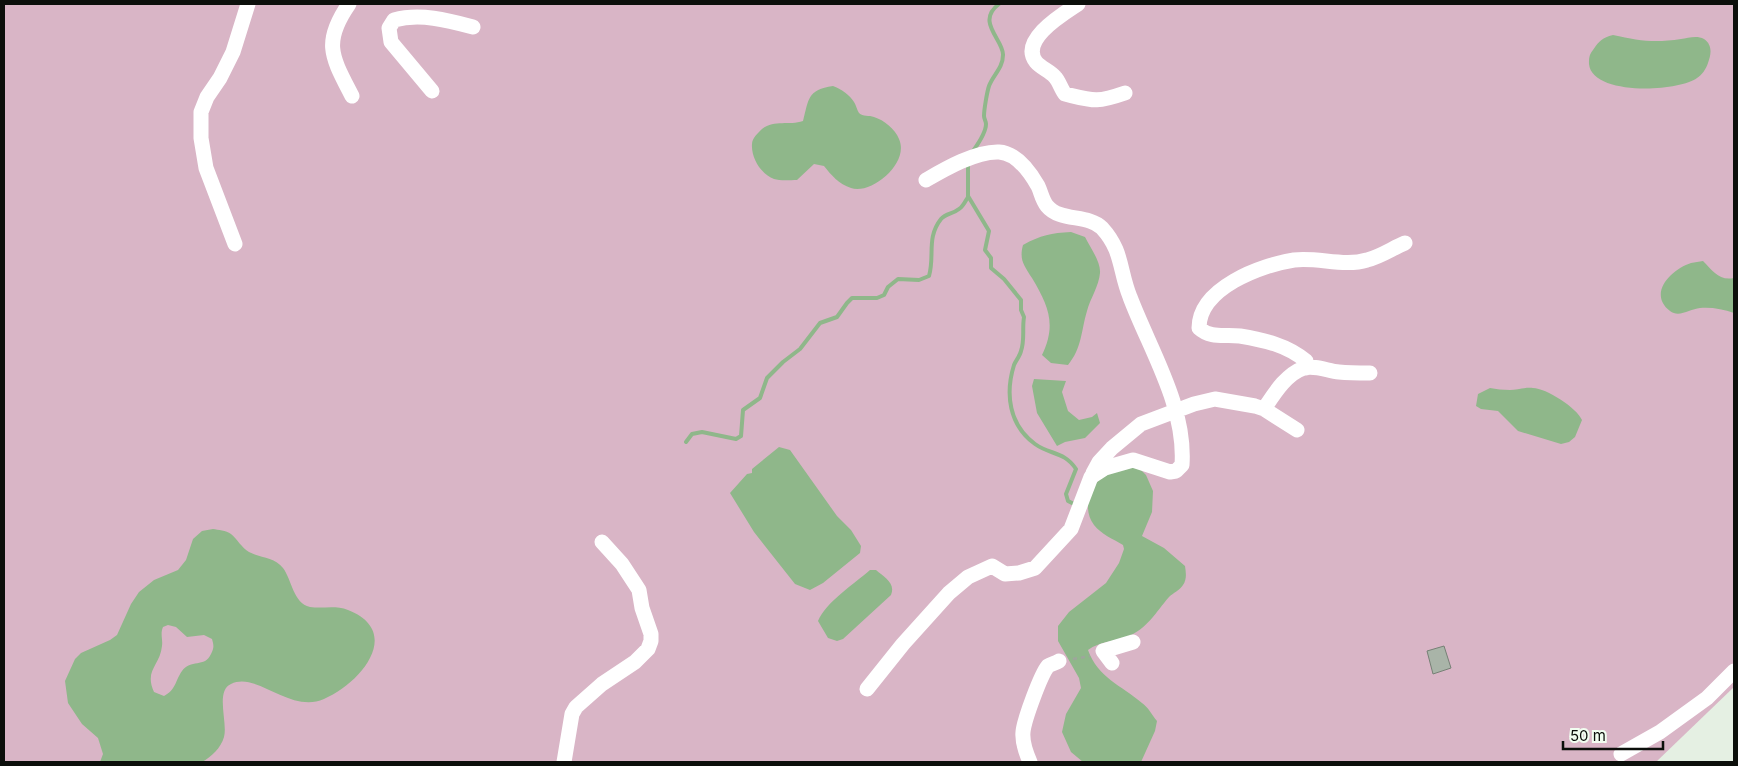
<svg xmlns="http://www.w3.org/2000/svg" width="1738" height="766" viewBox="0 0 1738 766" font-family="Inter,sans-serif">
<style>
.green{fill:#d9b5c6}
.water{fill:#8fb78a;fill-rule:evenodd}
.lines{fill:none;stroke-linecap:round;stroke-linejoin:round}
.stream{stroke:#8fb78a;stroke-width:4}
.building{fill:#a9b4a8;stroke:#768075}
.path{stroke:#9ea69c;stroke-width:2.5;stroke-dasharray:4 4;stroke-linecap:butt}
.minor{stroke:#fff;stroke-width:15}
</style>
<rect width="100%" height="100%" fill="#e5f0e3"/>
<path class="green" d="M 4,4 L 1734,4 L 1734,687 L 1656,762 L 4,762 Z"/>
<path class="water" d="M 1613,35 C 1639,41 1655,43 1681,39 C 1688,38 1697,35 1704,39 C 1713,45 1711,55 1708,63 C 1706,69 1702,75 1697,78 C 1678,92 1592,96 1589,64 C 1589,58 1589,55 1593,50 C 1600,40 1602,38 1613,35 Z
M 833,86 C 841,89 850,95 854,102 C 856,105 857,110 859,113 C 863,117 869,115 874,117 C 884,120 895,129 899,139 C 910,163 871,195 851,188 C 839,184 831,175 824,166 L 814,164 L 797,180 C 790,180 780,181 774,179 C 761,174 751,158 752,144 C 752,138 758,133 762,129 C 775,119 789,126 803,121 C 809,99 807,90 833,86 Z
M 1071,232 L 1085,237 C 1090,247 1101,262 1100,273 C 1099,286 1090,299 1087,311 C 1081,331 1082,348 1068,365 L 1051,363 L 1042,355 C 1057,324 1048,305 1032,278 C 1024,265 1019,260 1023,245 C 1041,235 1051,233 1071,232 Z
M 1703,261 C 1713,271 1719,281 1734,278 L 1734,313 C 1723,309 1711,307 1700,308 C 1690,309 1679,318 1670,311 C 1647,293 1672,269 1691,263 C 1695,262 1699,262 1703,261 Z
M 1034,379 L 1066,381 L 1062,392 L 1068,411 L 1079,420 L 1092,417 L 1097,413 L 1100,423 L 1085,438 L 1065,442 L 1057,446 L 1037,413 L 1032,386 Z
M 1490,388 C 1496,389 1503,390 1510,390 C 1517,390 1525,387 1533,388 C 1546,388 1577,408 1582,420 L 1575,437 L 1569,442 L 1561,444 L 1518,431 L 1498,411 L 1481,409 L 1476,406 L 1478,394 Z
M 779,447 L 790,450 L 837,516 L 851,530 L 861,546 L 860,553 L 823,583 L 810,590 L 795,584 L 754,532 L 730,493 L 747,474 L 752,473 L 752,469 Z
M 1130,466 L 1140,469 L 1146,475 L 1153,491 L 1152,512 L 1142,536 L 1164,548 L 1185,566 C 1186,573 1187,579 1183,585 C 1180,590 1173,593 1169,597 C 1156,612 1147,629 1127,637 C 1114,642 1100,641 1088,650 C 1098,678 1121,685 1142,703 C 1148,707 1152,715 1157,721 L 1155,731 L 1141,762 L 1083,762 L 1071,752 L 1062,732 L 1066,714 L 1081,688 L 1079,678 L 1058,641 L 1058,626 L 1069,612 L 1106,583 L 1119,563 L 1124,549 L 1123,545 C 1113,539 1101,534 1094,525 C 1084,512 1087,492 1098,481 C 1105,472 1119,468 1130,466 Z
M 213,529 C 218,530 226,530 231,534 C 237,539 242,548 249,552 C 260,558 275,557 283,568 C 292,580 293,603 310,607 C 323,609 335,605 348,610 C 404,632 360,684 324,699 C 290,714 257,671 231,684 C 215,691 228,723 224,737 C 221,748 211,757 202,762 L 144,762 L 135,761 L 133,762 L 100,762 L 103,754 L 98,738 L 82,724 L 68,703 L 65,681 L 75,659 L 81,653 L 110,640 L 117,635 L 131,604 L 139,592 L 154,580 L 178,570 L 186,560 L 193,539 L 202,531 ZM 168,625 L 176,627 L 187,637 L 204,635 L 212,639 C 214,646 214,648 211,654 C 205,668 190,659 182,671 C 175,681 176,690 164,696 L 154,692 C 144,670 160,666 162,646 C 163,639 160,634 163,627 Z
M 870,570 L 876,570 C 884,577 896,583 891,595 L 843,639 L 837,641 L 828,638 L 818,621 C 826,602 854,584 870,570 Z"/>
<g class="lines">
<path class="stream" d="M 973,151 C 978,144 986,133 986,124 C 986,121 984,119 984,116 C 984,110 987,92 989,86 C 993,75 1003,68 1003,55 C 1004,40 975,22 999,4
M 968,164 L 968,196 L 989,231 L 985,250 L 991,258 L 991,268 L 1004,279 L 1021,300 L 1021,310 L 1024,317 C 1022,329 1025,340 1021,351 C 1020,356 1016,360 1014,365 C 1005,394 1009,425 1035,444 C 1050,455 1064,451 1076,469 L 1066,494 L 1068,501 L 1076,505
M 686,442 L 692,434 L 702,432 L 736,439 L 741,436 L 743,410 L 760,398 L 767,378 L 783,362 L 800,349 L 820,323 L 837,317 L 847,303 L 852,298 L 877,298 L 884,295 L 888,287 L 898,279 L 919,280 L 929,276 C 935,256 926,238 941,219 C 946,213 953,214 959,209 C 963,207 966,200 968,197"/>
</g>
<path class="building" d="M 1444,646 L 1451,668 L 1433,674 L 1427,651 Z"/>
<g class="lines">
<path class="path" d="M 1073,659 L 1090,656"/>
<path class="minor" d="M 349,4 C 322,43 332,57 352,96
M 1078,4 C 1063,14 1019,40 1036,62 C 1041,68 1050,71 1055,77 C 1059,81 1061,89 1065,94 C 1094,101 1096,103 1125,93
M 432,91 L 391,42 L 389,28 L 394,20 C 420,13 447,20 473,27
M 235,244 L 206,168 L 201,138 L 201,112 L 207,97 L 220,78 L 233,52 L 248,4
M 1306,368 L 1306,361 C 1287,345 1264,340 1240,336 C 1225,334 1211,339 1199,328 C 1199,288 1261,265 1294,260 C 1318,257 1344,267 1367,260 C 1380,257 1393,248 1405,243
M 1264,409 C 1274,394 1286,374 1304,368 C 1315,365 1328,371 1339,372 C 1349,373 1360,373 1370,373
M 1093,473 L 1099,462 L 1112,448 L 1141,424 L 1194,404 L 1215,399 L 1255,406 L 1264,409 L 1297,430
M 1112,663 L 1103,651 L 1133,642
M 867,689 L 903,644 L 949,593 L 968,577 L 992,566 L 1005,574 L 1019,573 L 1035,568 L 1071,529 L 1091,477 L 1105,468 L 1133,460 L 1170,472 L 1176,471 L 1182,465 C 1186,406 1150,350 1130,297 C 1119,270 1123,251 1102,228 C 1088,214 1060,222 1047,206 C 1042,200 1041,192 1038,186 C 1030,172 1016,153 999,152 C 976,151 945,169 926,180
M 1621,754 L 1660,732 L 1707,698 L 1734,671
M 564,762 L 572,714 L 576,707 L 602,684 L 635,662 L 648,649 L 651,641 L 651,634 L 642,608 L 639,590 L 622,564 L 602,542
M 1030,762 C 1026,753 1022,742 1023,732 C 1024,720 1041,674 1048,666 C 1051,664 1056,663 1059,661"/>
</g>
<rect width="1738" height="766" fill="none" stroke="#0c0f0b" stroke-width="10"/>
<path d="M1563 741v8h100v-8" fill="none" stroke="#0c0f0b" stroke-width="2.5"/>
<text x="1570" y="741" font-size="15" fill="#0c0f0b" stroke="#f2fef1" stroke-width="4" paint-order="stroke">50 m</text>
</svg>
